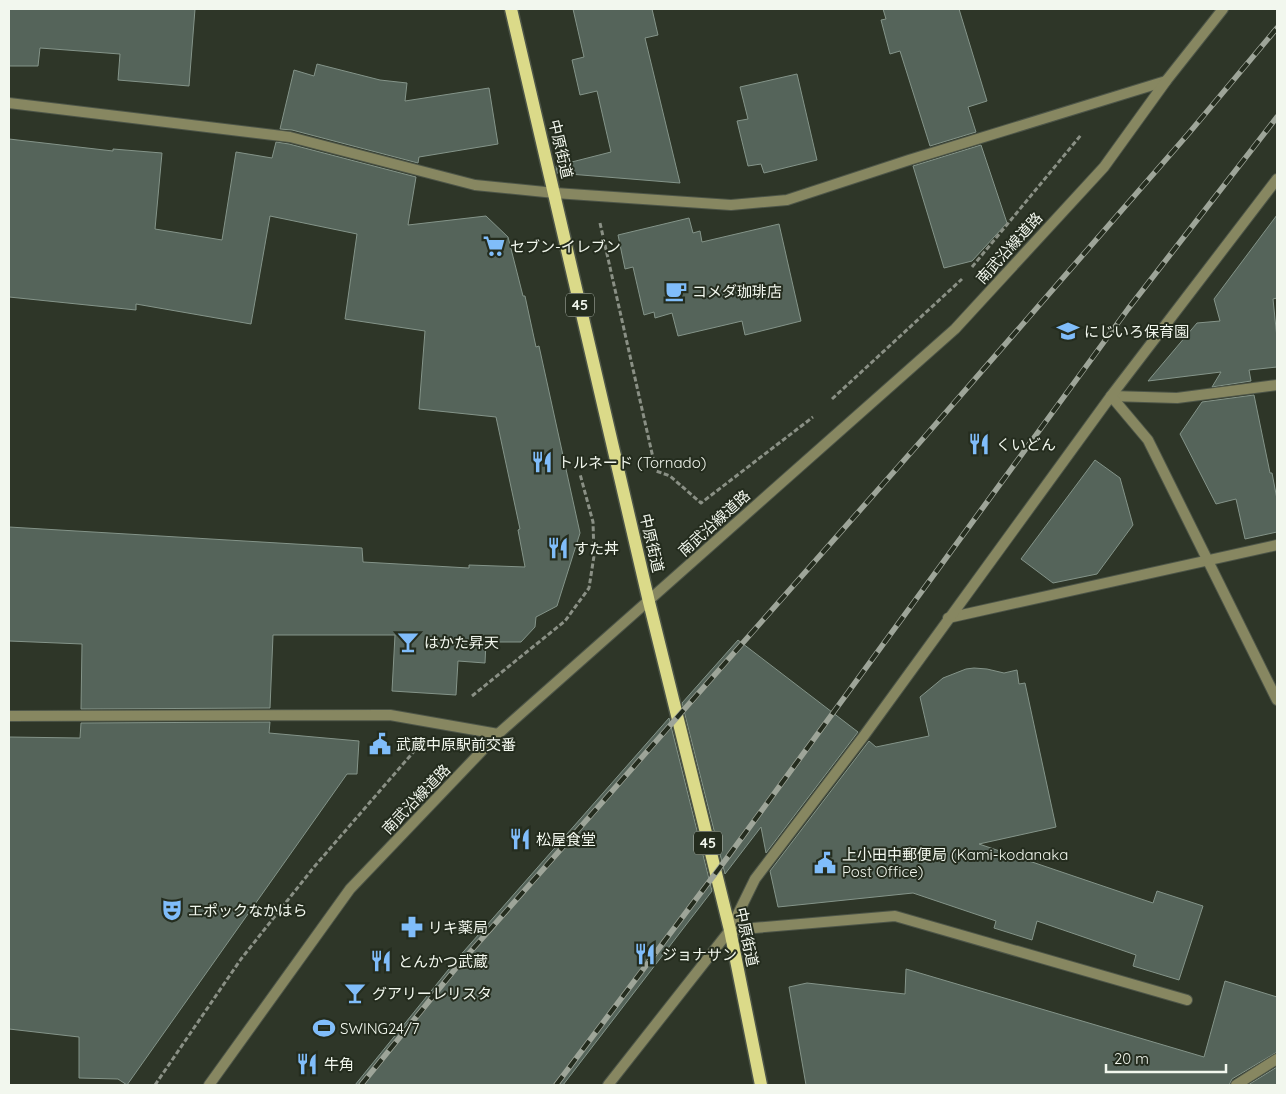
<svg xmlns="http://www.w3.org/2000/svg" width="1286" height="1094" viewBox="0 0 1286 1094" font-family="Quicksand,'Noto Sans JP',sans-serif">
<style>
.building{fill:#55645a;stroke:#849489}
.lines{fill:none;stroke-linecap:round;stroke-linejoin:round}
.service-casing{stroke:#4d5548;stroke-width:12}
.minor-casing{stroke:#4d5548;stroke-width:12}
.tertiary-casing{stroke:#4d5548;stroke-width:12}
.primary-casing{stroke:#4d5548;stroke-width:15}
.path{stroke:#8a9085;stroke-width:3;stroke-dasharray:5 2.5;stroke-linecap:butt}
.service{stroke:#878761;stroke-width:10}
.minor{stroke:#878761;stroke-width:10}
.tertiary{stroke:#878761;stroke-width:10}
.primary{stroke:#dbda89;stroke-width:12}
.rail-casing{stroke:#9ea599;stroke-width:5.5}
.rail{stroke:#242c1e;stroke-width:4;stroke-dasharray:11;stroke-linecap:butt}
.labels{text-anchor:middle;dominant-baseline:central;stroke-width:4;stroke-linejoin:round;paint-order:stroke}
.shield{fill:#242c1e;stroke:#b4bab0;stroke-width:1}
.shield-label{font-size:14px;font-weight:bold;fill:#f2f7ee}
.street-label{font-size:15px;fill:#f2f7ee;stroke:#242c1e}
.poi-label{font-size:15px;fill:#f2f7ee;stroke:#242c1e;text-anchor:start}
</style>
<rect width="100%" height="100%" fill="#2e3628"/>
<path class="building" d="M 9,9 L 195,9 L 189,86 L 118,80 L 120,54 L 40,48 L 38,66 L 9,66 Z
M 573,9 L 652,9 L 658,35 L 645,38 L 680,183 L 557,173 L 556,166 L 611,152 L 597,91 L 580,95 L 572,60 L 584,57 Z
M 883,9 L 959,9 L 987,101 L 968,107 L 976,132 L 930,146 L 900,51 L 890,54 L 881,20 L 886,19 Z
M 317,64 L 380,80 L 407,83 L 405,101 L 489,88 L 498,144 L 419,157 L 418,163 L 292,130 L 280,129 L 294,70 L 314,76 Z
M 797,74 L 817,160 L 764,173 L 761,164 L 748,166 L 737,121 L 748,119 L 740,87 Z
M 9,139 L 113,151 L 113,149 L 162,153 L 155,229 L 222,240 L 236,152 L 272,158 L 276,142 L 289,144 L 416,177 L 408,225 L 486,216 L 508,237 L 523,296 L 525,296 L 536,347 L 539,346 L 580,533 L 557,606 L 536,617 L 535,627 L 521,642 L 486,642 L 485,663 L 458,661 L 456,695 L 392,691 L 395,635 L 273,635 L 270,708 L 81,709 L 82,644 L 9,641 L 9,527 L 362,548 L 363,562 L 469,568 L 469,565 L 525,567 L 518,530 L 520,529 L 496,417 L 419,409 L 425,331 L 345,319 L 357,234 L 270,216 L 251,324 L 136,304 L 136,310 L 9,297 Z
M 981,145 L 1007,223 L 972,261 L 944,268 L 913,166 Z
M 1277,215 L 1277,298 L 1273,299 L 1277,338 L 1277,367 L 1249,370 L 1251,381 L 1212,387 L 1221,372 L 1148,381 L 1197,323 L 1220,321 L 1214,299 Z
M 689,218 L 693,233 L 700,231 L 702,242 L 779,224 L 801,321 L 745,335 L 742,321 L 678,336 L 672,313 L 655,318 L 654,312 L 644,315 L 633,267 L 625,269 L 618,235 Z
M 1254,395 L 1270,473 L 1272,473 L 1277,499 L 1277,532 L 1245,539 L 1236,499 L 1216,504 L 1180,434 L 1202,402 Z
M 1095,460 L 1120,478 L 1133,525 L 1097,574 L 1053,583 L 1021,559 Z
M 738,640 L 858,732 L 766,853 L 761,827 L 725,874 L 682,703 Z
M 974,668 L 987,669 L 1004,673 L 1017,670 L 1019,684 L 1025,683 L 1056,827 L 979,844 L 1153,903 L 1157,891 L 1203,906 L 1179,980 L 1133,966 L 1136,955 L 1037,921 L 1032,940 L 994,928 L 996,921 L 913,893 L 778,907 L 770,871 L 869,741 L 876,747 L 929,736 L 920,697 L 943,678 L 966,669 Z
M 669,718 L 712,891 L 563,1085 L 355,1085 L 457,959 Z
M 270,722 L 269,733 L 359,741 L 357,774 L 347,774 L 127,1085 L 118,1079 L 79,1078 L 79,1037 L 9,1029 L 9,737 L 80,738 L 81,723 Z
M 906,969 L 1204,1057 L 1225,981 L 1277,997 L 1277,1052 L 1232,1079 L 1229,1085 L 806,1085 L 789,987 L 807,983 L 905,994 Z
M 1277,1067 L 1277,1085 L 1248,1085 Z"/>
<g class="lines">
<g class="service-casing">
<path id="service" d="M 1111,396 L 1177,398 L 1277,385
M 948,618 L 1277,545
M 730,930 L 895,916 L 1187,1000
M 1236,1085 L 1277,1059"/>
</g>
<g class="minor-casing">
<path id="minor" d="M 9,103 L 290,137 L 475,185 L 555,193 L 731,205 L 787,200 L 909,160 L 1166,81
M 1111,396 L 1148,440 L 1277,700
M 9,716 L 390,715 L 498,734
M 608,1085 L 730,930 L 755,879 L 863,737 L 1111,396 L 1277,179"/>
</g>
<g class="tertiary-casing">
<path id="tertiary" d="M 209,1085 L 350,889 L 498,734 L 955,329 L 1104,167 L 1166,81 L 1223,9"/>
</g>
<g class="primary-casing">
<path id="primary" d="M 511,9 L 649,602 L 730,930 L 761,1085"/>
</g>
<path class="path" d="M 600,223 L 656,471 L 670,476 L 701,503 L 813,417
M 972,267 L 1081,135
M 832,399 L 962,279
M 472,696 L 565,621 L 589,588 L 594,556 L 593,522 L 580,474
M 155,1085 L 241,959 L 314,867 L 416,749"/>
<use href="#service" class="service"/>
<use href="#minor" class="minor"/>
<use href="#tertiary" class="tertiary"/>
<use href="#primary" class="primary"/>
<g class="rail-casing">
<path id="rail" d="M 361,1085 L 456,968 L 921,441 L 1189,133 L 1277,28
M 556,1085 L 727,858 L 1128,309 L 1277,117"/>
</g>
<use href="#rail" class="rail"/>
</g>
<defs>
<g id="supermarket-bare" transform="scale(1.725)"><path d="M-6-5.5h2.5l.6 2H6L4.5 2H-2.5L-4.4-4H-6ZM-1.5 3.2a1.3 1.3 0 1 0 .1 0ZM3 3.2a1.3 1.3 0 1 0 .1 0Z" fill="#80bdfa" stroke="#242c1e" stroke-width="2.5" paint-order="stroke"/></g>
<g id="cafe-bare" transform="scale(1.725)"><path d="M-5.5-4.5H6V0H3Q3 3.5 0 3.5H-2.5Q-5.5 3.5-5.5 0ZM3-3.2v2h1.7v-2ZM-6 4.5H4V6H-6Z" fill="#80bdfa" stroke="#242c1e" stroke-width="2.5" paint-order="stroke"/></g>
<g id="school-bare" transform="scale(1.725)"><path d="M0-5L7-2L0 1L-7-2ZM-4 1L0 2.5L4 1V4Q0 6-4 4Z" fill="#80bdfa" stroke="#242c1e" stroke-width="2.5" paint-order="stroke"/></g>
<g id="restaurant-bare" transform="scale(1.725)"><path d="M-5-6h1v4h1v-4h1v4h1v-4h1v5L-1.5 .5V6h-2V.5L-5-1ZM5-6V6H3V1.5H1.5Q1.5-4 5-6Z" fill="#80bdfa" stroke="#242c1e" stroke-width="2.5" paint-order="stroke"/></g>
<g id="bar-bare" transform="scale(1.725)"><path d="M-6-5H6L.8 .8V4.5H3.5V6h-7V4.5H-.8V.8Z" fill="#80bdfa" stroke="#242c1e" stroke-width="2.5" paint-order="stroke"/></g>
<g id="civic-bare" transform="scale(1.725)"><path d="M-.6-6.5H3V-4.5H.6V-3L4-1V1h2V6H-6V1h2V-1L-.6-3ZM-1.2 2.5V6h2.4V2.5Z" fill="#80bdfa" stroke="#242c1e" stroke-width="2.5" paint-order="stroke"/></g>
<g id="theatre-bare" transform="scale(1.725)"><path d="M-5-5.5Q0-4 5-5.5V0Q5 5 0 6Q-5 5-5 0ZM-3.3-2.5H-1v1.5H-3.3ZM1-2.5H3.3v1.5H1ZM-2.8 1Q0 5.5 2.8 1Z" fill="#80bdfa" stroke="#242c1e" stroke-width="2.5" paint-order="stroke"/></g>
<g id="pharmacy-bare" transform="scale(1.725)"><path d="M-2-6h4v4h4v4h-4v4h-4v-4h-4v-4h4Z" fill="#80bdfa" stroke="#242c1e" stroke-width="2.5" paint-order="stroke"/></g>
<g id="stadium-bare" transform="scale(1.725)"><path d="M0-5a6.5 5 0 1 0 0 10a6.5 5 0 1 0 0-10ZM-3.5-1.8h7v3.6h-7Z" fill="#80bdfa" stroke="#242c1e" stroke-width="2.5" paint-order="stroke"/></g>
</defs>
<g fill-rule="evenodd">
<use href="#supermarket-bare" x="494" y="246"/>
<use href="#cafe-bare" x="676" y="291"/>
<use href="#school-bare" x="1068" y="331"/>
<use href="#restaurant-bare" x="979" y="444"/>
<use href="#restaurant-bare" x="542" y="462"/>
<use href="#restaurant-bare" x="558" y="548"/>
<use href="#bar-bare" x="408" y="642"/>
<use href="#civic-bare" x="380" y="744"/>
<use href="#restaurant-bare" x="520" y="839"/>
<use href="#civic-bare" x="825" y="863"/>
<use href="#theatre-bare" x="172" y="910"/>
<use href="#pharmacy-bare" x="412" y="927"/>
<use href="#restaurant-bare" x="645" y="954"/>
<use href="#restaurant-bare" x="381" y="961"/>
<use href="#bar-bare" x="355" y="993"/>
<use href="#stadium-bare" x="324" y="1028"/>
<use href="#restaurant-bare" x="307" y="1064"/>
</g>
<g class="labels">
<g class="shield">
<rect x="566" y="293.5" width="28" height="23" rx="4"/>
<rect x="694" y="831.5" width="28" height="23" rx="4"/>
</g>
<g class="shield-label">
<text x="580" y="305">45</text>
<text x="708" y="843">45</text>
</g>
<g class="street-label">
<text transform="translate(561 149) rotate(77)">中原街道</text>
<text transform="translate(1009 248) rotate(-48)">南武沿線道路</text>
<text transform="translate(714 523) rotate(-42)">南武沿線道路</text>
<text transform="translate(652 543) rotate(77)">中原街道</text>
<text transform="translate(416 799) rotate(-46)">南武沿線道路</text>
<text transform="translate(747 937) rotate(78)">中原街道</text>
</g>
<g class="poi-label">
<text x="510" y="246">セブン-イレブン</text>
<text x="692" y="291">コメダ珈琲店</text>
<text x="1084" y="331">にじいろ保育園</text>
<text x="996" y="444">くいどん</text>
<text x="558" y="462">トルネード (Tornado)</text>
<text x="574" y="548">すた丼</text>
<text x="424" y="642">はかた昇天</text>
<text x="396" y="744">武蔵中原駅前交番</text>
<text x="536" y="839">松屋食堂</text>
<text x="842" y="854">上小田中郵便局 (Kami-kodanaka<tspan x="842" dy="17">Post Office)</tspan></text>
<text x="188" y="910">エポックなかはら</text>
<text x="428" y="927">リキ薬局</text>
<text x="662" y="954">ジョナサン</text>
<text x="398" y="961">とんかつ武蔵</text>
<text x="372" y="993">グアリーレリスタ</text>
<text x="340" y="1028">SWING24/7</text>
<text x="324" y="1064">牛角</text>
</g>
</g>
<rect width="1286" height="1094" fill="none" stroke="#f2f7ee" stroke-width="20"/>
<path d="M1106 1064v8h120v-8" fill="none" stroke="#f2f7ee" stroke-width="2.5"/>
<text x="1114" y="1064" font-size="15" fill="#f2f7ee" stroke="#242c1e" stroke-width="4" paint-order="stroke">20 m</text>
</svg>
